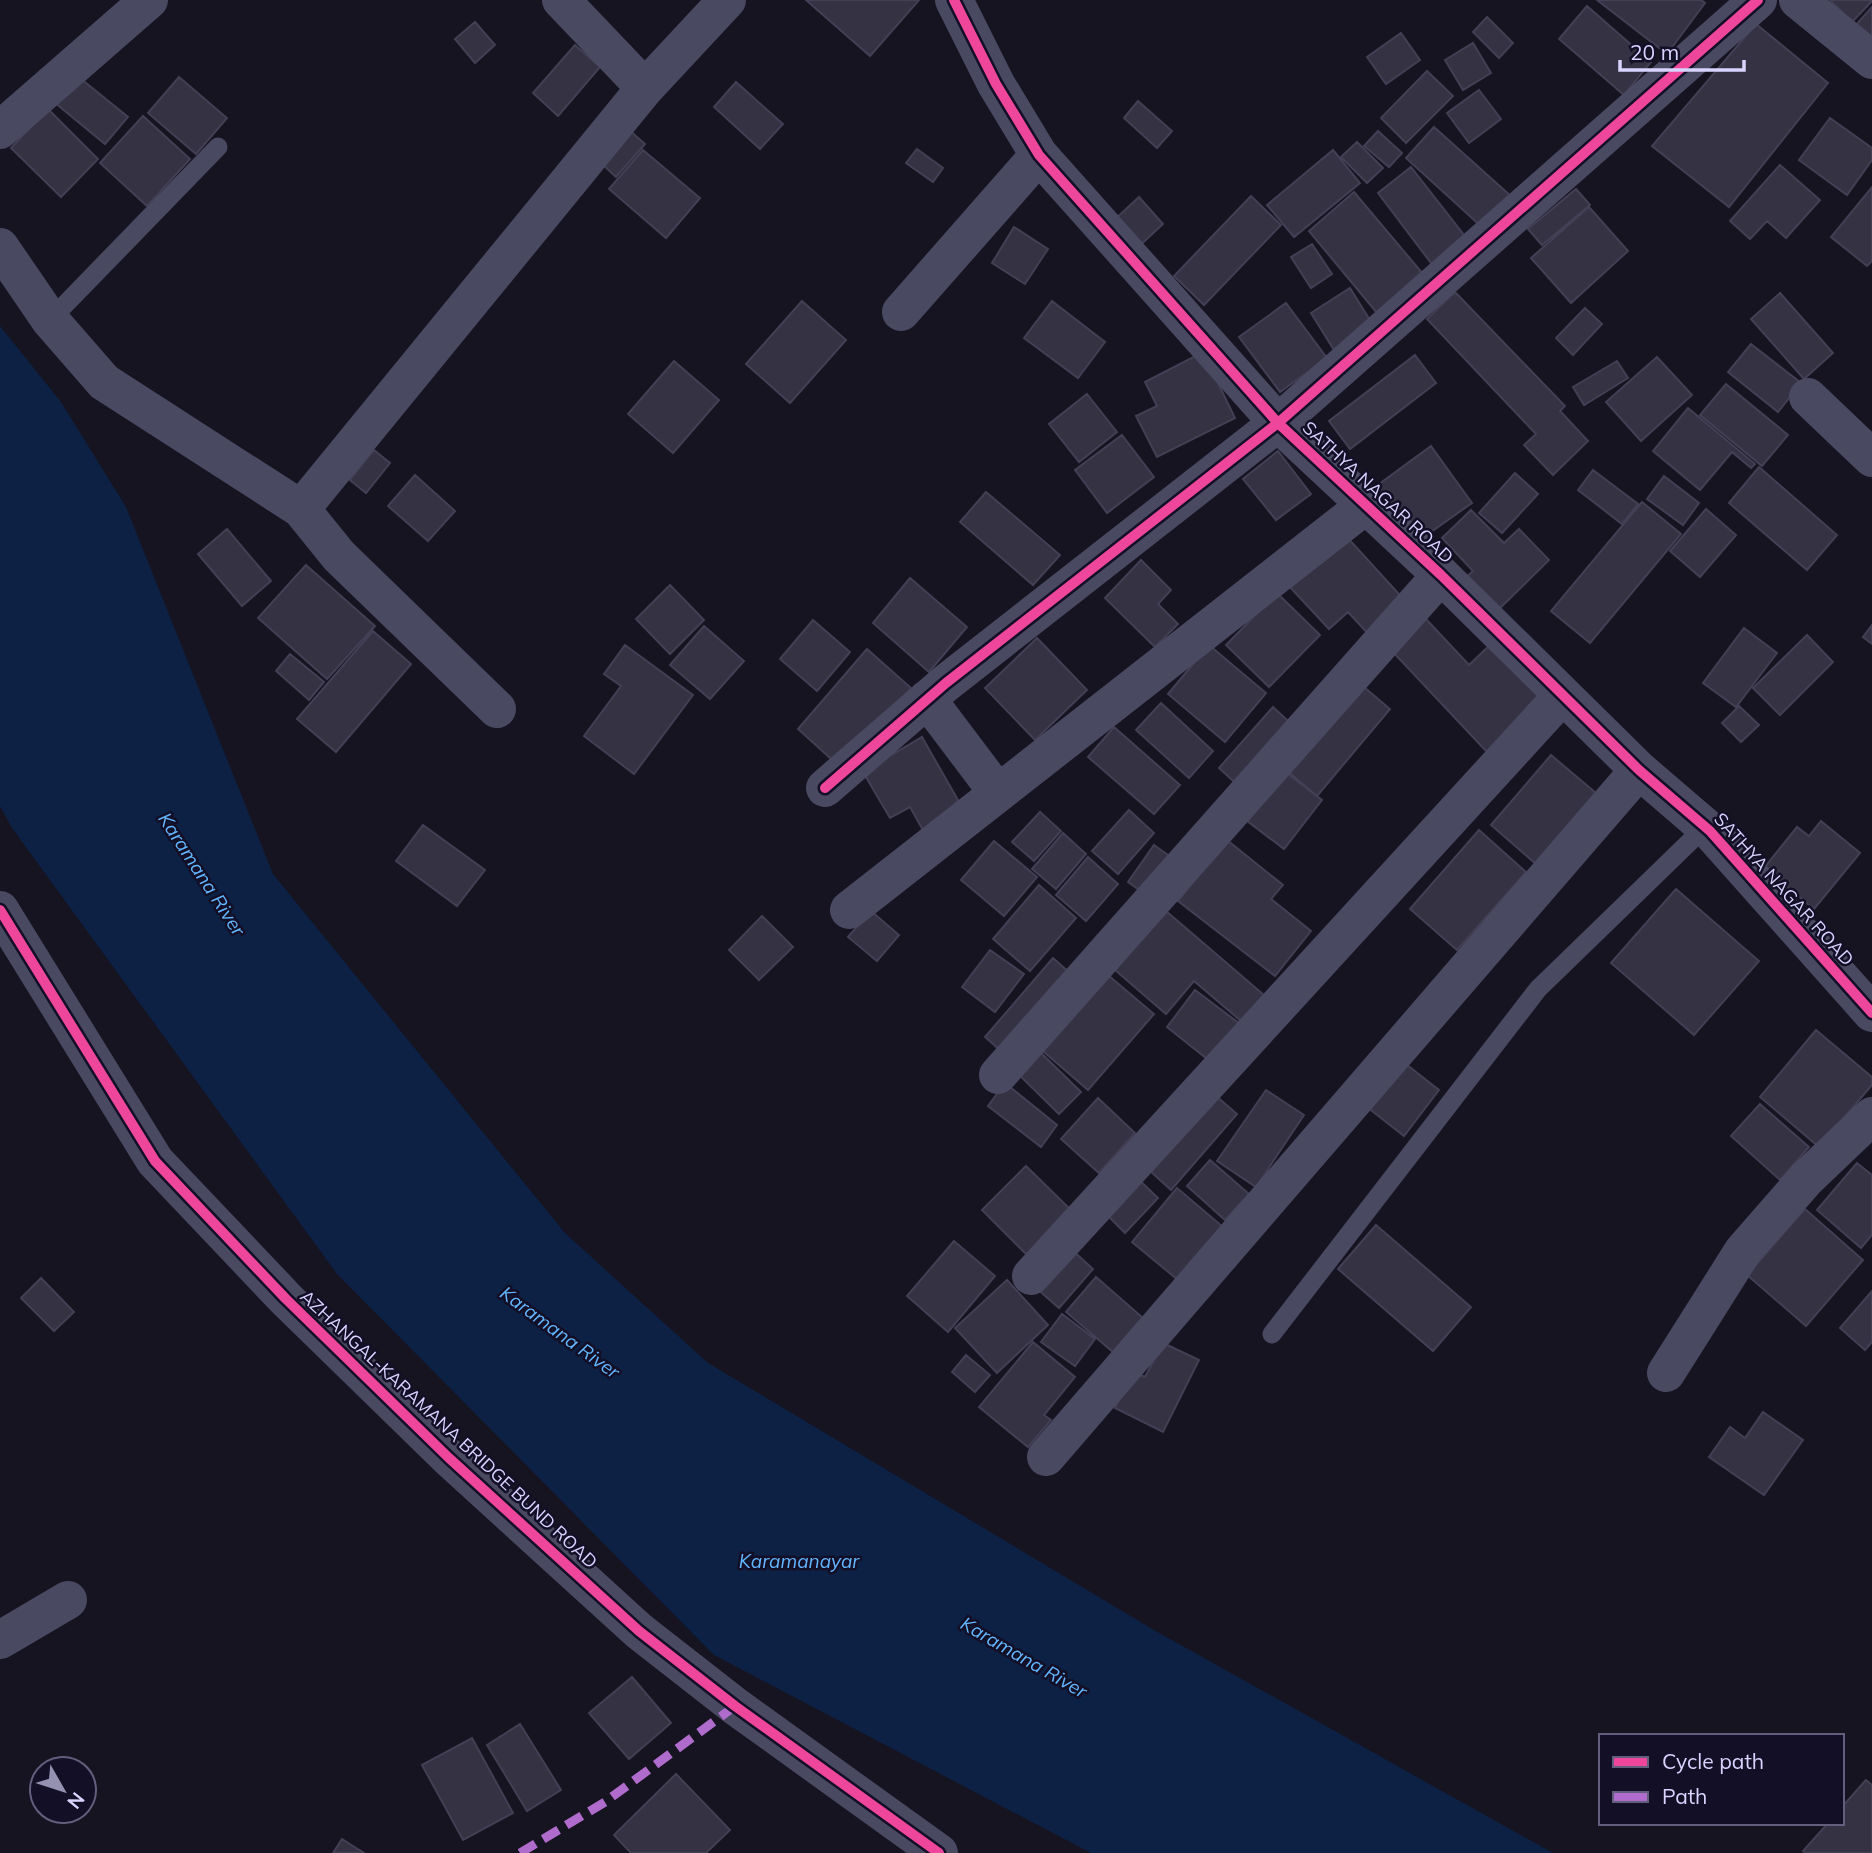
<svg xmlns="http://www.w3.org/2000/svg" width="1872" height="1853" viewBox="0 0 1872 1853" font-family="Mulish,sans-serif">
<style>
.water{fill:#0d2144}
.building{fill:#343243;stroke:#433f54;stroke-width:2}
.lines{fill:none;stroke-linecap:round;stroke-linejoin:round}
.service{stroke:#4a4962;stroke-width:19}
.minor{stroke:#4a4962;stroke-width:38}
.tertiary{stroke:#4a4962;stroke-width:38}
.quiet{stroke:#b06ccc;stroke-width:9;stroke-dasharray:18 9;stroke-linecap:butt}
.cycleway-casing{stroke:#130f26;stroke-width:15}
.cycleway{stroke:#ed469a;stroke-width:10}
.labels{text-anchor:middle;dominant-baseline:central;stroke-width:5;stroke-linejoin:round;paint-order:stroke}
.street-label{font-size:18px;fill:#d9d4ff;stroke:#130f26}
.water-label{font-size:19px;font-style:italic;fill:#62b6ff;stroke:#130f26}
</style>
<rect width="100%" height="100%" fill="#161421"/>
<path class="water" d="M 0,326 L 61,402 L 126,507 L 273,874 L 565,1233 L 708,1363 L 1154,1630 L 1553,1853 L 1091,1853 L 714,1655 L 337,1274 L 12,828 L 0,806 Z"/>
<path class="building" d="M 806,0 L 919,0 L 870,56 Z
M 1597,0 L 1701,0 L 1705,3 L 1667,54 Z
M 1830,0 L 1872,0 L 1872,1 L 1852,22 Z
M 1587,6 L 1651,62 L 1624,95 L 1559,39 Z
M 1872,7 L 1872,42 L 1855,26 Z
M 1487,17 L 1513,43 L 1499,58 L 1473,32 Z
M 475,22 L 495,45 L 475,63 L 455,39 Z
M 1756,24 L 1828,83 L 1729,207 L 1652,146 Z
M 1401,33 L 1420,60 L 1386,84 L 1367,57 Z
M 1473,43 L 1491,73 L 1463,90 L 1445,60 Z
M 575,45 L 600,67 L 558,116 L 533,93 Z
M 70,70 L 128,117 L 105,144 L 48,97 Z
M 1427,71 L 1453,96 L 1406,143 L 1381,118 Z
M 179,77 L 227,118 L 196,154 L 148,113 Z
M 736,82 L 783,124 L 760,149 L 714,107 Z
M 1479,90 L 1501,119 L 1469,143 L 1447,113 Z
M 1138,101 L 1172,131 L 1157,148 L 1124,118 Z
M 48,109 L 98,159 L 61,197 L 11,148 Z
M 143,116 L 190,159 L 147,206 L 100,163 Z
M 1830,118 L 1872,148 L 1872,160 L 1847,195 L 1799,160 Z
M 1434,127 L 1512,197 L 1484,229 L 1406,158 Z
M 628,129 L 645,144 L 616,177 L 600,162 Z
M 1378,131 L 1402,153 L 1389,167 L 1364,146 Z
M 1357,142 L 1383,168 L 1367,183 L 1341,157 Z
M 917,149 L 943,168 L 933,182 L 906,163 Z
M 643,150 L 700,198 L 666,238 L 609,189 Z
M 1333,150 L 1360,183 L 1294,237 L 1267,205 Z
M 1780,165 L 1820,200 L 1786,238 L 1767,221 L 1750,239 L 1730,221 Z
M 1411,167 L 1468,240 L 1434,267 L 1378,193 Z
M 1872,187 L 1872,261 L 1867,266 L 1831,237 Z
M 1576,189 L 1590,205 L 1542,245 L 1528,229 Z
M 1354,192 L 1423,274 L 1377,313 L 1309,231 Z
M 1251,196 L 1281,225 L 1204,305 L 1174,276 Z
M 1139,197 L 1163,224 L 1136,249 L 1112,222 Z
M 1589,207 L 1628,251 L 1571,303 L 1531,258 Z
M 1014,227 L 1048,249 L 1025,284 L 992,263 Z
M 1312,244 L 1332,274 L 1311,288 L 1291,257 Z
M 1350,288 L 1373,325 L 1334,350 L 1311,313 Z
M 1455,292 L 1565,406 L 1560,411 L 1588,441 L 1553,475 L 1524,445 L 1536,434 L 1427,319 Z
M 1780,293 L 1833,353 L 1804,379 L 1751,319 Z
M 802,301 L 846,340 L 790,403 L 746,364 Z
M 1052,301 L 1105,342 L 1078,378 L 1024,338 Z
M 1286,303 L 1327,358 L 1280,392 L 1239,337 Z
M 1585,308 L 1602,324 L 1573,355 L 1556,338 Z
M 1751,344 L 1801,383 L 1778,412 L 1728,372 Z
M 1203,352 L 1235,418 L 1157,457 L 1136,416 L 1157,406 L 1145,382 Z
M 1415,355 L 1436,383 L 1350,449 L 1329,421 Z
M 1657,357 L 1692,395 L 1641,441 L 1606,402 Z
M 674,361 L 719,400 L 673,453 L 628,414 Z
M 1617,361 L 1628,378 L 1584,405 L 1573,387 Z
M 1726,384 L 1788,435 L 1762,466 L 1700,415 Z
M 1087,394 L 1117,432 L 1079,462 L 1049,424 Z
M 1688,408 L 1755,464 L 1751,468 L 1732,452 L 1700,490 L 1653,451 Z
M 1122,435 L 1154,477 L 1107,513 L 1075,470 Z
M 1431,446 L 1472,503 L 1411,546 L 1371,490 Z
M 374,450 L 390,463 L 366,493 L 350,480 Z
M 1278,451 L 1311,494 L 1276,520 L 1243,479 Z
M 1759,467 L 1837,535 L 1807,570 L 1729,503 Z
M 1593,470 L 1638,504 L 1622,524 L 1578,490 Z
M 1515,473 L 1538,494 L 1502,533 L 1479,513 Z
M 415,475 L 455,511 L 428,541 L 388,506 Z
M 1664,476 L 1699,503 L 1683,525 L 1647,499 Z
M 986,492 L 1060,555 L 1033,585 L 960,522 Z
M 1642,502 L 1681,534 L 1590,643 L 1551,611 Z
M 1706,509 L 1736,535 L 1700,577 L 1670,551 Z
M 1471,510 L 1504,543 L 1519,529 L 1549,560 L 1493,615 L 1461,582 L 1473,571 L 1442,538 Z
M 227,529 L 271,581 L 242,606 L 198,554 Z
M 1345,535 L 1408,604 L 1372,638 L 1348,612 L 1329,629 L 1289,586 Z
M 1141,560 L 1171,590 L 1158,604 L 1178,624 L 1155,647 L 1105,598 Z
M 306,565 L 375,626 L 327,679 L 258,618 Z
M 910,578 L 967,627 L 929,672 L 873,623 Z
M 670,585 L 704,620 L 670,654 L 636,619 Z
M 1277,593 L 1320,635 L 1269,687 L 1226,645 Z
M 1426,619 L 1469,665 L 1491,644 L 1542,699 L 1487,752 L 1392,651 Z
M 813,620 L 850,652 L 817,691 L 780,659 Z
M 1872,625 L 1872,644 L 1863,637 Z
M 704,626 L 744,661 L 710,699 L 670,665 Z
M 1744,628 L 1777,653 L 1736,707 L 1703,683 Z
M 373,631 L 411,664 L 336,752 L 297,719 Z
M 1807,635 L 1833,662 L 1780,715 L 1753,688 Z
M 1037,638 L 1087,690 L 1035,740 L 985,688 Z
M 625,645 L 693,695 L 634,774 L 584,736 L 621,686 L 604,674 Z
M 1209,645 L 1266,693 L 1225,742 L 1168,694 Z
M 867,649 L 911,688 L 840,767 L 798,729 Z
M 290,654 L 324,682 L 309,700 L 276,671 Z
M 1358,682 L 1390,709 L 1317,796 L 1285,769 Z
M 1161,703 L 1213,751 L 1189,778 L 1136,730 Z
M 1739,706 L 1759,725 L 1741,742 L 1722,723 Z
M 1273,707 L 1299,731 L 1244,791 L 1219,768 Z
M 1114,727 L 1180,785 L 1154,814 L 1088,757 Z
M 922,737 L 967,816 L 928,839 L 910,807 L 890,818 L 863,772 Z
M 1551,755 L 1596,793 L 1536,864 L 1491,825 Z
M 1276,765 L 1322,800 L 1284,849 L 1238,814 Z
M 1129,810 L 1154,833 L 1118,874 L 1092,851 Z
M 1040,812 L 1061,831 L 1034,861 L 1012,842 Z
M 1821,821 L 1860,853 L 1814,909 L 1764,868 L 1797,827 L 1809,836 Z
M 423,825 L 485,870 L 457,906 L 396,861 Z
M 1479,830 L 1526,872 L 1457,950 L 1410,909 Z
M 1063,833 L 1086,854 L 1056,889 L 1032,869 Z
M 1227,840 L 1283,885 L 1271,899 L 1311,931 L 1275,976 L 1178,901 Z
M 994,841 L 1037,877 L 1004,916 L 961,880 Z
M 1154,845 L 1172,858 L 1145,894 L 1128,882 Z
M 1088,857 L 1118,884 L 1086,921 L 1056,895 Z
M 1039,885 L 1076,918 L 1030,971 L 993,939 Z
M 1676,889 L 1759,961 L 1694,1035 L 1611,963 Z
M 1159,905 L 1264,995 L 1241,1021 L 1194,981 L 1166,1014 L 1108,964 Z
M 871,911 L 899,935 L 877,961 L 848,937 Z
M 762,916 L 793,947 L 759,980 L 729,950 Z
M 990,950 L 1024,974 L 995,1012 L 962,987 Z
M 1053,958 L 1079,981 L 1011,1060 L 985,1037 Z
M 1102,970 L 1154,1014 L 1088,1090 L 1037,1046 Z
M 1195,990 L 1240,1024 L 1211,1062 L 1167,1027 Z
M 1816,1030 L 1872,1077 L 1872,1085 L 1819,1147 L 1760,1097 Z
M 1035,1047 L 1081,1092 L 1059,1114 L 1013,1069 Z
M 1402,1061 L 1439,1090 L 1404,1136 L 1367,1107 Z
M 1005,1083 L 1057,1125 L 1041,1147 L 988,1106 Z
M 1266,1090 L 1304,1115 L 1256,1187 L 1217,1161 Z
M 1215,1095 L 1237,1114 L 1171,1190 L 1149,1170 Z
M 1098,1098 L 1135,1133 L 1099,1173 L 1061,1139 Z
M 1760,1104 L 1809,1147 L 1780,1180 L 1731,1136 Z
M 1210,1160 L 1249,1194 L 1225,1220 L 1187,1186 Z
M 1857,1163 L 1872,1175 L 1872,1235 L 1861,1248 L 1817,1210 Z
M 1026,1166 L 1074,1213 L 1030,1258 L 982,1210 Z
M 1136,1177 L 1158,1198 L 1125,1233 L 1103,1211 Z
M 1177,1188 L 1223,1227 L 1178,1280 L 1132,1242 Z
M 1805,1209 L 1863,1260 L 1806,1326 L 1747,1275 Z
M 1376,1225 L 1471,1307 L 1433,1351 L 1338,1269 Z
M 954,1241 L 995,1276 L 948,1332 L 907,1296 Z
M 1070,1248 L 1093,1269 L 1059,1308 L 1036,1288 Z
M 1096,1277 L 1143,1318 L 1113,1352 L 1066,1312 Z
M 41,1278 L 74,1312 L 54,1331 L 21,1298 Z
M 1007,1280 L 1048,1325 L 997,1373 L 955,1328 Z
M 1872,1291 L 1872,1342 L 1865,1350 L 1840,1328 Z
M 1062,1314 L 1095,1339 L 1075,1366 L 1041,1342 Z
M 1033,1342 L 1075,1377 L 1044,1415 L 1051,1420 L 1028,1447 L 979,1407 Z
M 1163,1343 L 1199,1360 L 1163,1432 L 1115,1408 L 1133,1371 L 1145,1377 Z
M 966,1355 L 990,1375 L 975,1392 L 952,1372 Z
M 1763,1412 L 1803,1440 L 1764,1495 L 1709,1457 L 1730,1427 L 1745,1438 Z
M 632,1677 L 671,1723 L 629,1759 L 589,1713 Z
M 520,1724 L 561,1790 L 527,1811 L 487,1745 Z
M 472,1738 L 513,1813 L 463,1840 L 422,1765 Z
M 676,1774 L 730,1830 L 706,1853 L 631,1853 L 614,1835 Z
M 1866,1780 L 1872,1785 L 1872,1853 L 1806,1853 L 1803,1851 L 1828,1823 L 1842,1823 L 1842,1807 Z
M 342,1839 L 364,1853 L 333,1853 Z"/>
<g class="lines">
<path class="service" d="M 50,320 L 218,147
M 1272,1334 L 1538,989 L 1705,827"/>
<path class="minor" d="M 561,0 L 645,88
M 1758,0 L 1278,423 L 1441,575 L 1639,770 L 1710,831 L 1872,1013
M 0,130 L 149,0
M 0,247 L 50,320 L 104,382 L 301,509 L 339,556 L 497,709
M 901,312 L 1039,155
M 1808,397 L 1872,458
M 301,509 L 645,88 L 727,0
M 927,699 L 998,793
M 825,788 L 946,683 L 1278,423 L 1039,155 L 996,84 L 954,0
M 0,910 L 155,1161 L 286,1299 L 449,1458 L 639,1631 L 735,1706 L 939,1853
M 849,910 L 1366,505
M 998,1075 L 1441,575
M 1031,1276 L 1562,696
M 1666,1373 L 1743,1251 L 1806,1179 L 1872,1116
M 1046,1457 L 1639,770
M 0,1640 L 68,1600"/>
<path class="tertiary" d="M 1798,0 L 1872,60"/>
<path class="quiet" d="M 520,1853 L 605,1802 L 735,1706"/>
<g class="cycleway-casing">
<path id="cycleway" d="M 1758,0 L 1278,423 L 1441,575 L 1639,770 L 1710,831 L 1872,1013
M 825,788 L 946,683 L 1278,423 L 1039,155 L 996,84 L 954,0
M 0,910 L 155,1161 L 286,1299 L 449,1458 L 639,1631 L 735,1706 L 939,1853"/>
</g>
<use href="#cycleway" class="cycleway"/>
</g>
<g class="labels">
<g class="street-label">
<text transform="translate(1378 492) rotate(43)">SATHYA NAGAR ROAD</text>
<text transform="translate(1784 889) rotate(48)">SATHYA NAGAR ROAD</text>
<text transform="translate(449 1429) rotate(43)">AZHANGAL-KARAMANA BRIDGE BUND ROAD</text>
</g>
<g class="water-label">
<text transform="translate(202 874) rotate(57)">Karamana River</text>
<text transform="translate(560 1332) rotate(36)">Karamana River</text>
<text x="799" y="1561">Karamanayar</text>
<text transform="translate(1024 1657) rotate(30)">Karamana River</text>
</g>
</g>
<rect x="1599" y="1734" width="245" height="91" fill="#130f26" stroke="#625e7d" stroke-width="2"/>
<rect x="1613" y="1757" width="35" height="10" fill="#ed469a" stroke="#625e7d" stroke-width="2"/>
<text x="1662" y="1769" font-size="21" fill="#d9d4ff">Cycle path</text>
<rect x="1613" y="1792" width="35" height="10" fill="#b06ccc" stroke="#625e7d" stroke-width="2"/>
<text x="1662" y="1804" font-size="21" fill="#d9d4ff">Path</text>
<g transform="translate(63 1790) rotate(129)"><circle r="33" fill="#130f26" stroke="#625e7d" stroke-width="2"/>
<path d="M0-5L12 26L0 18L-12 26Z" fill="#9591b1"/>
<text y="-10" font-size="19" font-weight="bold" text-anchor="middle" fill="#d9d4ff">N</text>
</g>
<path d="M1620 60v10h124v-10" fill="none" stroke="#d9d4ff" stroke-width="3.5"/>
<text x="1630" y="60" font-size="21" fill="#d9d4ff" stroke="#130f26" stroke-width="5" paint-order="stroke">20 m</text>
</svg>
